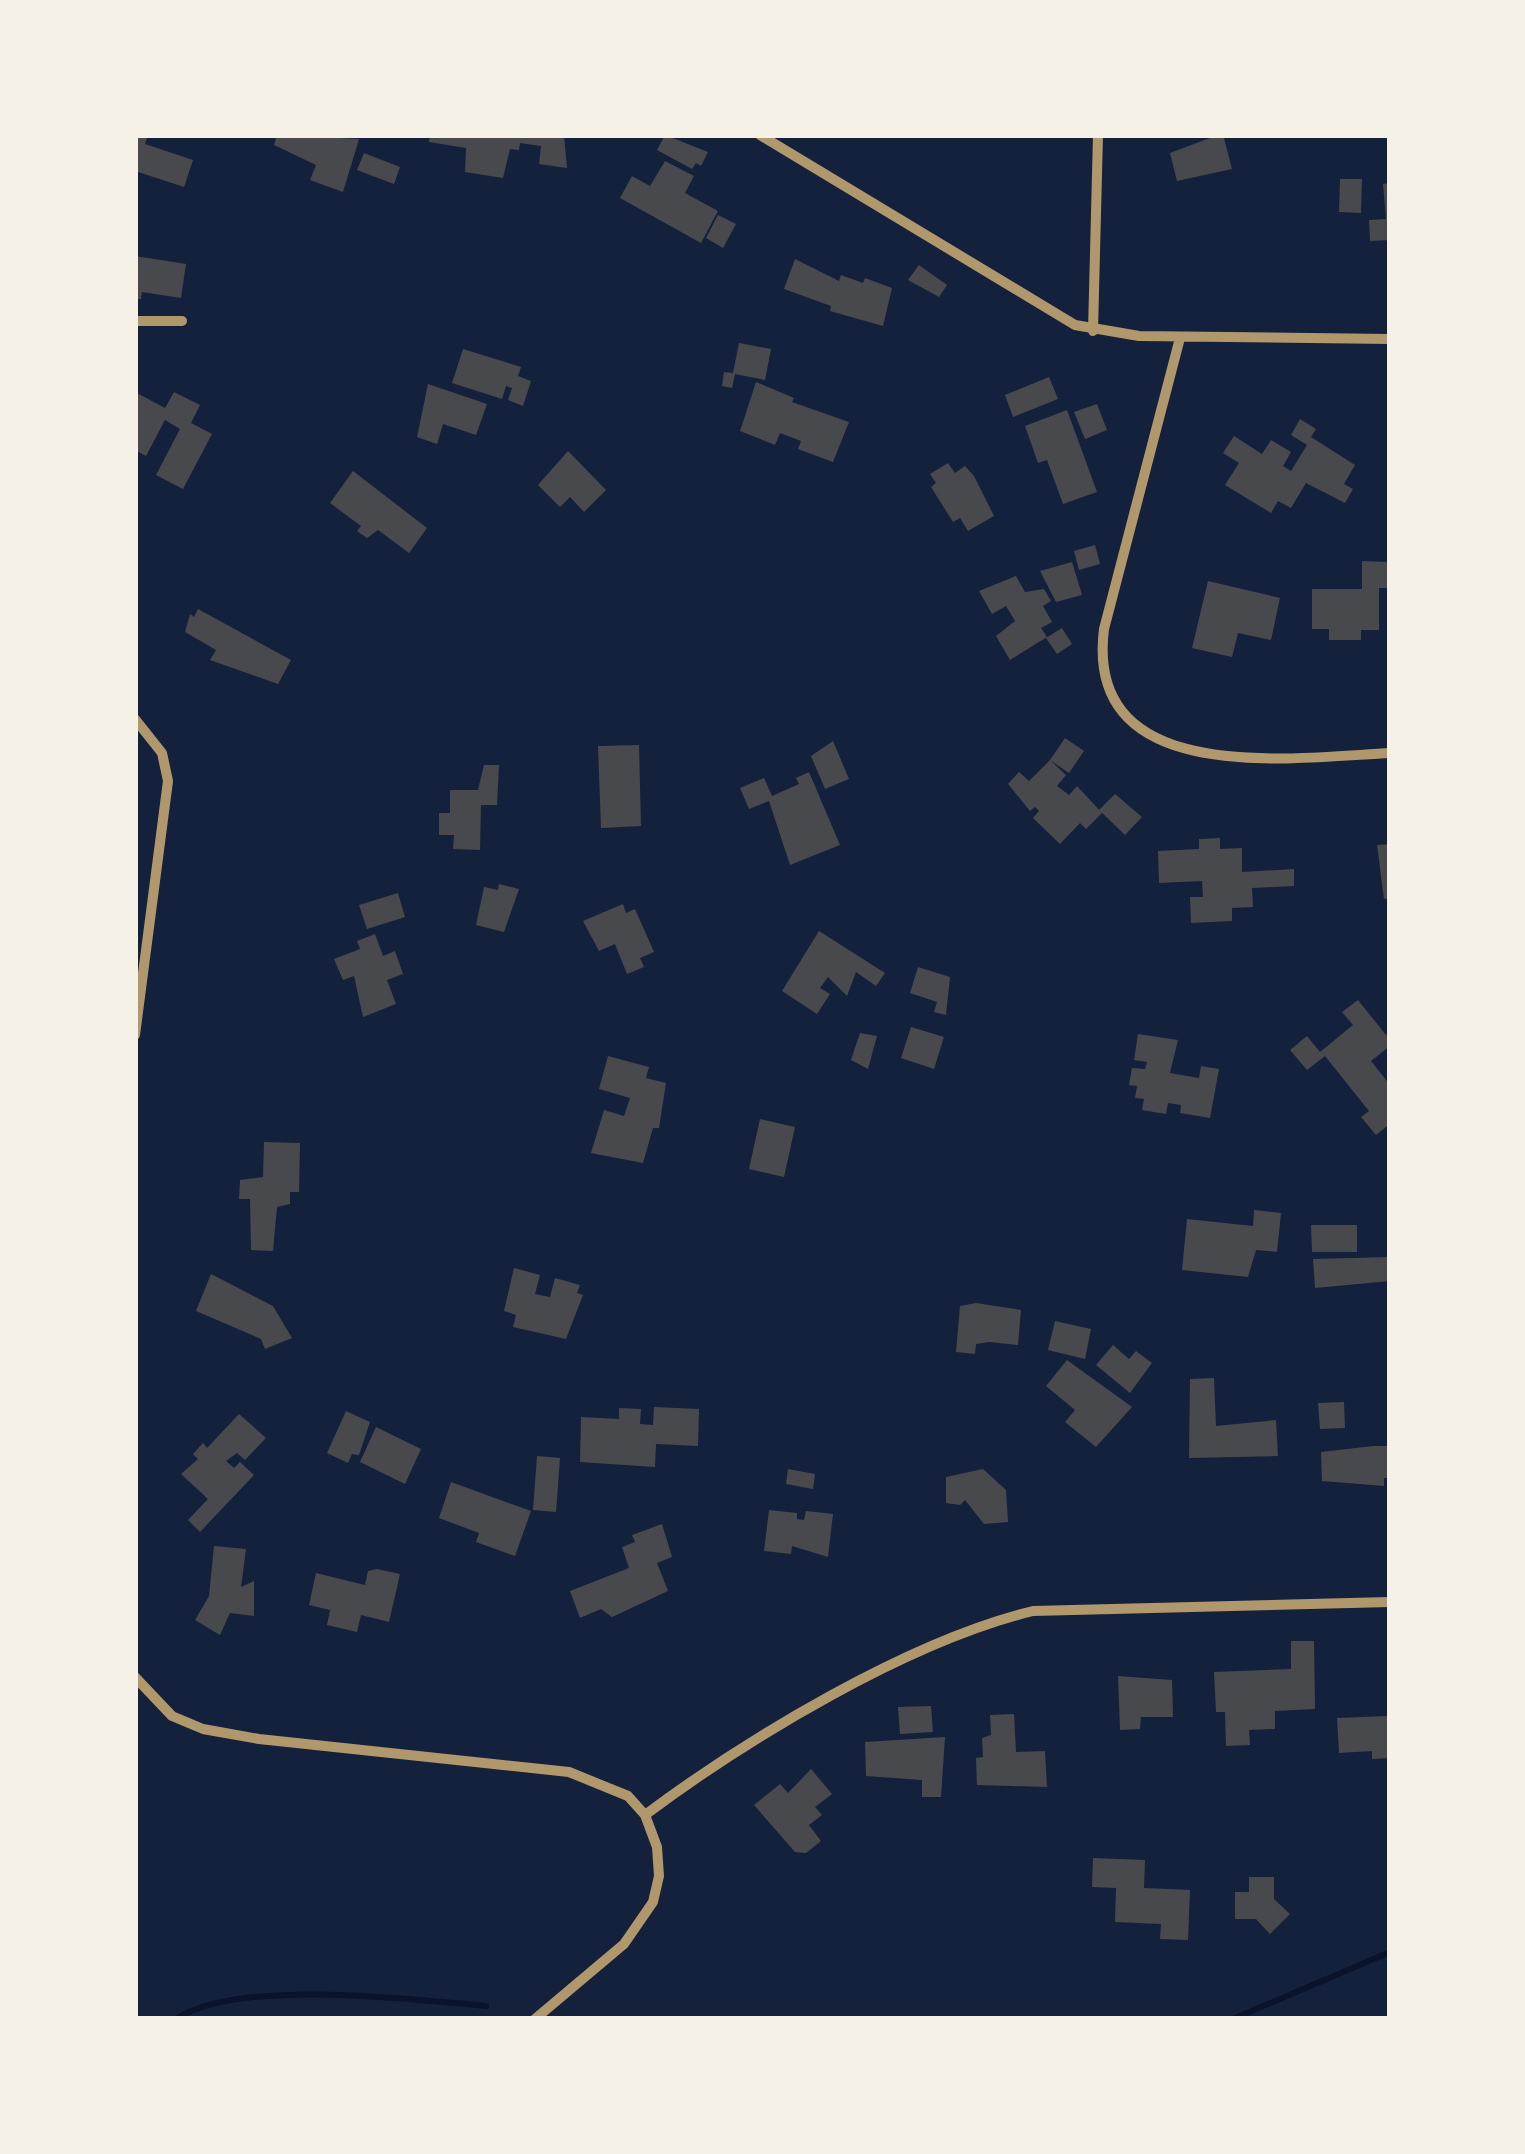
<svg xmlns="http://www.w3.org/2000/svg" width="1525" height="2154" viewBox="0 0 1525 2154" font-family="Inter,sans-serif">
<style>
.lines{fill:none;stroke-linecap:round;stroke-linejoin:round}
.stream{stroke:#0b132b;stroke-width:6}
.building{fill:#48494c}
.minor{stroke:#b1986c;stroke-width:10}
</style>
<rect width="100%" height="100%" fill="#14213d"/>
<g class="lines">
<path class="stream" d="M 176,2019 C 239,1978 411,1999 486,2006
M 1233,2019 L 1390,1952"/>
</g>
<path class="building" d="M 135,135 L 147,138 L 145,144 L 193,160 L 184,187 L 135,171 Z
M 277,135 L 359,139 L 343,192 L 310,180 L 316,165 L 274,145 Z
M 430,135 L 564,135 L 567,168 L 539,164 L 541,146 L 520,143 L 519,150 L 510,149 L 503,178 L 465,172 L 466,148 L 429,142 Z
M 665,135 L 708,152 L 701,166 L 696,163 L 692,169 L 657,150 Z
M 1210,138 L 1224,138 L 1232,169 L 1177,181 L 1170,153 Z
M 364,153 L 400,167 L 394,184 L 357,170 Z
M 665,161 L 694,176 L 685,193 L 718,211 L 701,243 L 620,198 L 632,176 L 650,186 Z
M 1340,179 L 1362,179 L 1361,213 L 1339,212 Z
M 1390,183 L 1390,240 L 1370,241 L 1369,220 L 1386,219 L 1383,184 Z
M 718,215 L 736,224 L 723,248 L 706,238 Z
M 135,256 L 186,264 L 181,298 L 142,292 L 141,299 L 135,299 Z
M 795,259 L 839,281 L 841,275 L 863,283 L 865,278 L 892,288 L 883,326 L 830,311 L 831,306 L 784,289 Z
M 919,265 L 947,285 L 939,297 L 908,280 Z
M 739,343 L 771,349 L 765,380 L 735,374 L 732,388 L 722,386 L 724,372 L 733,373 Z
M 463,349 L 521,367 L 518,376 L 531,381 L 523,406 L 508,400 L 512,388 L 506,386 L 502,399 L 452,383 Z
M 1049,377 L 1058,399 L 1013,417 L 1005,395 Z
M 756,382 L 794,398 L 792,402 L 849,422 L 833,462 L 798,449 L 801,441 L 780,433 L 775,445 L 740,431 Z
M 428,384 L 487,404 L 476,435 L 443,424 L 437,444 L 417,437 Z
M 135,392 L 165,408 L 174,392 L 200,405 L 191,423 L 212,434 L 183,489 L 156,475 L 180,429 L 165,420 L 146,456 L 135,450 Z
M 1097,404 L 1107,430 L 1085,439 L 1074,412 Z
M 1067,410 L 1097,492 L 1063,504 L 1047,460 L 1038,463 L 1025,426 Z
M 1300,419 L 1316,429 L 1311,437 L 1355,465 L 1344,484 L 1353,489 L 1345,503 L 1306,483 L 1291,508 L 1278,501 L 1271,513 L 1225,485 L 1239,463 L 1223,453 L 1234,436 L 1262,454 L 1271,440 L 1291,452 L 1283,466 L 1291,471 L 1307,445 L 1291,435 Z
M 568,451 L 606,490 L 584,512 L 570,497 L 560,507 L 538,485 Z
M 948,463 L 955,473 L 965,466 L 974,476 L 994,516 L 968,531 L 960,518 L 953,522 L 931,487 L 936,483 L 930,474 Z
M 353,471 L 427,528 L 409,553 L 378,530 L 367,538 L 357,531 L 361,526 L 330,503 Z
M 1095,545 L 1100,564 L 1079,570 L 1074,551 Z
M 1362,561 L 1389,562 L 1389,588 L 1379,588 L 1379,630 L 1361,630 L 1361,640 L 1329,640 L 1329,629 L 1312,629 L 1312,589 L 1362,589 Z
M 1072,562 L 1082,595 L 1056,602 L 1040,571 Z
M 1016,576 L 1025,592 L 1044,589 L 1051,601 L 1043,606 L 1052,622 L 1041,628 L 1047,637 L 1010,660 L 996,636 L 1015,621 L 1006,606 L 992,614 L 979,591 Z
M 1208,581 L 1280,598 L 1271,640 L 1238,633 L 1232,657 L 1192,648 Z
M 198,609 L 291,660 L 278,684 L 210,660 L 216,650 L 185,632 L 190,614 L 194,617 Z
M 1062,628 L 1072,644 L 1057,654 L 1046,638 Z
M 1065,738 L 1084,751 L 1069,773 L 1050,760 Z
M 833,741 L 849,779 L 825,789 L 811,756 Z
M 639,745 L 641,826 L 601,828 L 598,746 Z
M 1050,760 L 1066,775 L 1057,786 L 1069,795 L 1077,786 L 1102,813 L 1086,829 L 1080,823 L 1060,844 L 1033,818 L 1039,811 L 1035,807 L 1030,811 L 1008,784 L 1019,772 L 1029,781 Z
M 484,765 L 499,765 L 497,805 L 481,805 L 480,850 L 453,849 L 454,835 L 439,835 L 439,813 L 450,813 L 450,790 L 478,790 Z
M 809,772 L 840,845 L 790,865 L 769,801 L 749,809 L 740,788 L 764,778 L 772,796 L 799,784 L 796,778 Z
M 1115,794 L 1142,817 L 1125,835 L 1099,810 Z
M 1220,838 L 1220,849 L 1242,848 L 1242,872 L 1294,869 L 1294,886 L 1252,888 L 1253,907 L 1232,908 L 1232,921 L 1191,923 L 1190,897 L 1203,897 L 1202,881 L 1159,883 L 1158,851 L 1199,849 L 1199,839 Z
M 1390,844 L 1390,898 L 1384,899 L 1377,845 Z
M 499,884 L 519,889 L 504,932 L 476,925 L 484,887 L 498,890 Z
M 398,893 L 405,917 L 367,929 L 359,905 Z
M 623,904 L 626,913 L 635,909 L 654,952 L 640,958 L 644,967 L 627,974 L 615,944 L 599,951 L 583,921 Z
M 819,931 L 885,973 L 876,986 L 856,972 L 847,996 L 828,977 L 820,988 L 830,994 L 817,1014 L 782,991 Z
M 375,934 L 383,956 L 395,951 L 403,974 L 387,980 L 396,1004 L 363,1017 L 354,976 L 343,980 L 334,959 L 360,949 L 357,941 Z
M 918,967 L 950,977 L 946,1015 L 934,1012 L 937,1002 L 910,993 Z
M 1358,1000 L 1386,1035 L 1390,1032 L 1390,1046 L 1371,1061 L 1390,1085 L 1390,1124 L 1376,1135 L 1361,1117 L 1369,1111 L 1325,1056 L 1307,1070 L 1290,1050 L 1307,1036 L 1320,1052 L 1353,1025 L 1342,1012 Z
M 911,1027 L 944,1037 L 934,1069 L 901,1058 Z
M 860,1033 L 877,1036 L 868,1069 L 851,1060 Z
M 1138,1034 L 1178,1040 L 1170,1073 L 1199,1078 L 1201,1066 L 1219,1069 L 1210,1118 L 1180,1113 L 1181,1105 L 1168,1103 L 1166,1114 L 1142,1110 L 1144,1099 L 1135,1098 L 1137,1086 L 1129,1085 L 1132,1068 L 1145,1069 L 1147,1062 L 1134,1060 Z
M 608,1056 L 649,1067 L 646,1078 L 666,1083 L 659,1128 L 653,1128 L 643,1163 L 591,1153 L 604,1110 L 624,1116 L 630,1098 L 599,1089 Z
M 760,1119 L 795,1127 L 784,1177 L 749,1169 Z
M 264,1142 L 300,1143 L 299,1192 L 290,1192 L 290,1204 L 277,1207 L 273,1251 L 251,1250 L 250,1199 L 239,1199 L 240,1180 L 263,1177 Z
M 1254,1210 L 1281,1213 L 1277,1252 L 1256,1250 L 1248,1277 L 1182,1270 L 1187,1219 L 1253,1226 Z
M 1311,1225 L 1357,1225 L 1357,1252 L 1312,1252 Z
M 1390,1257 L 1390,1281 L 1315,1288 L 1313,1259 Z
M 514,1268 L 540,1275 L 535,1294 L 550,1297 L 555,1278 L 580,1285 L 577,1293 L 583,1295 L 566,1339 L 513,1327 L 516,1315 L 504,1311 Z
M 211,1274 L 273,1306 L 292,1338 L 265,1349 L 261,1339 L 196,1311 Z
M 976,1303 L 1021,1310 L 1018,1345 L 989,1342 L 976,1344 L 975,1354 L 956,1352 L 960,1306 Z
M 1055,1321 L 1091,1329 L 1085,1359 L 1048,1350 Z
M 1113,1345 L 1129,1359 L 1136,1351 L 1152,1363 L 1130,1393 L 1096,1365 Z
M 1067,1360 L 1132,1407 L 1096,1447 L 1065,1422 L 1075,1410 L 1046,1386 Z
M 1214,1378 L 1216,1426 L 1276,1420 L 1278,1456 L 1189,1458 L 1190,1379 Z
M 1344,1402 L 1345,1428 L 1320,1429 L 1318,1403 Z
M 654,1407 L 699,1409 L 698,1446 L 656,1444 L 655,1467 L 580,1462 L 581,1417 L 619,1419 L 619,1408 L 641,1409 L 640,1424 L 653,1425 Z
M 346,1411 L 370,1422 L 359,1455 L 352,1454 L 348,1463 L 327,1453 Z
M 239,1414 L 266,1438 L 245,1460 L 237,1453 L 226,1461 L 234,1468 L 240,1462 L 254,1475 L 200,1532 L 188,1520 L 208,1499 L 181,1474 L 198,1459 L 193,1454 L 203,1443 L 207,1448 Z
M 376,1427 L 421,1449 L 405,1484 L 360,1462 Z
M 1373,1446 L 1390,1446 L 1390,1478 L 1384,1478 L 1384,1486 L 1322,1481 L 1321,1452 Z
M 537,1456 L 560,1458 L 556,1512 L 533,1510 Z
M 788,1469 L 815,1474 L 813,1489 L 786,1484 Z
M 983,1469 L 1006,1490 L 1008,1522 L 984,1524 L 965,1500 L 960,1505 L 946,1503 L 946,1477 Z
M 451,1482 L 531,1511 L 515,1556 L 476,1542 L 479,1533 L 439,1518 Z
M 769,1510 L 797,1513 L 797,1519 L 804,1520 L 806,1511 L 833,1514 L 828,1557 L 792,1546 L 791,1554 L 764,1551 Z
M 662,1524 L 672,1557 L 657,1563 L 668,1591 L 612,1617 L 601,1609 L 580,1618 L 570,1591 L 629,1568 L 622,1547 L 635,1542 L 632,1535 Z
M 214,1546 L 246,1549 L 241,1587 L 254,1581 L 254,1616 L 230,1613 L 220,1635 L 195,1620 L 209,1596 Z
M 377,1569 L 400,1574 L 389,1622 L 361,1615 L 357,1632 L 327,1625 L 330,1610 L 309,1605 L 316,1573 L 365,1585 L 368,1571 Z
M 1291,1641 L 1314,1641 L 1315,1709 L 1275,1711 L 1275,1729 L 1249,1730 L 1250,1745 L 1226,1746 L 1225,1712 L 1216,1712 L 1214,1672 L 1291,1669 Z
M 1118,1676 L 1172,1680 L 1173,1717 L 1141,1717 L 1140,1729 L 1120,1730 Z
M 931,1706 L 933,1732 L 900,1734 L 898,1707 Z
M 1014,1714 L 1016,1752 L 1045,1751 L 1047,1787 L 977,1785 L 976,1758 L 983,1757 L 982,1738 L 991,1735 L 990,1715 Z
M 1388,1716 L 1390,1758 L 1372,1759 L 1372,1751 L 1339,1753 L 1337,1718 Z
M 945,1737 L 941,1797 L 922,1797 L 922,1780 L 866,1776 L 865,1742 Z
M 811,1769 L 832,1794 L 815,1807 L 822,1815 L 809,1825 L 821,1841 L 806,1853 L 795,1852 L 754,1805 L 780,1784 L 788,1793 Z
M 1093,1858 L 1145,1860 L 1144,1888 L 1190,1890 L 1188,1940 L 1160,1939 L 1161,1924 L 1115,1922 L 1116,1888 L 1092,1887 Z
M 1249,1877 L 1274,1877 L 1274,1899 L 1290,1914 L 1270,1934 L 1256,1919 L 1235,1919 L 1235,1892 L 1249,1892 Z"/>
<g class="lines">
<path class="minor" d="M 760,135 L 1075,325 L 1139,336 L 1390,339
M 135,321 L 182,321
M 1093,331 L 1098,135
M 1180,338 L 1104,629 C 1084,788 1291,758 1390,753
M 135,719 L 162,753 L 168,781 L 135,1035
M 135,1677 L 172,1716 L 203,1729 L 259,1739 L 569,1772 L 628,1796 L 645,1815 L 657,1847 L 659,1876 L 653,1902 L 624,1944 L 535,2019
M 645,1815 C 748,1738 909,1641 1033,1611 L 1390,1602"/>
</g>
<rect width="1525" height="2154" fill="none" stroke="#f6f1e7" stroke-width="276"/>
</svg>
